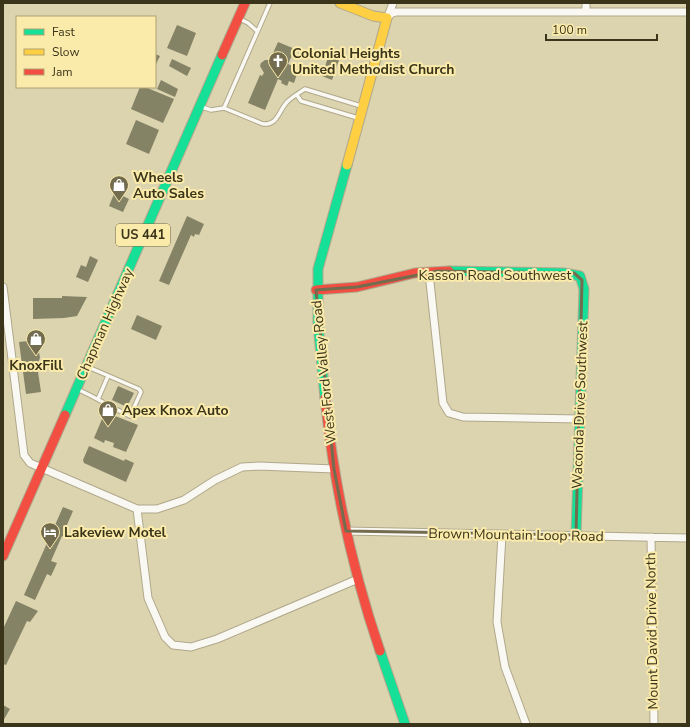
<svg xmlns="http://www.w3.org/2000/svg" width="690" height="727" viewBox="0 0 690 727" font-family="'Nunito Sans',sans-serif">
<style>
.building{fill:#858366}
.lines{fill:none;stroke-linecap:round;stroke-linejoin:round}
.lane-casing{stroke:#afa88b;stroke-width:5.5}
.street-casing{stroke:#afa88b;stroke-width:9}
.fast-casing{stroke:#afa88b;stroke-width:11}
.slow-casing{stroke:#afa88b;stroke-width:11}
.jam-casing{stroke:#afa88b;stroke-width:11}
.lane{stroke:#faf8f3;stroke-width:3.5}
.street{stroke:#faf8f3;stroke-width:7}
.fast{stroke:#16e098;stroke-width:9}
.slow{stroke:#ffcf43;stroke-width:9}
.jam{stroke:#f24e42;stroke-width:9}
.marked{fill:none;stroke:#736c4e;stroke-width:3;stroke-linejoin:round}
.labels{text-anchor:middle;dominant-baseline:central;stroke-width:4;stroke-linejoin:round;paint-order:stroke}
.shield{fill:#fbebaa;stroke:#746b45;stroke-width:1}
.shield-label{font-size:13px;font-weight:bold;fill:#3a341a}
.poi-label{font-size:14px;font-weight:bold;fill:#3a341a;stroke:#fbebaa;text-anchor:start}
.street-label{font-size:14px;fill:#3a341a;stroke:#fbebaa}
</style>
<rect width="100%" height="100%" fill="#dcd3af"/>
<path class="building" d="M 177,25 L 196,33 L 187,56 L 167,48 Z
M 278,42 L 295,49 L 288,64 L 296,67 L 293,73 L 297,74 L 294,83 L 289,81 L 287,86 L 281,83 L 282,81 L 278,79 L 265,110 L 248,103 L 260,75 L 262,76 L 264,73 L 260,66 L 261,63 L 265,60 L 270,60 Z
M 155,54 L 160,56 L 155,66 Z
M 329,54 L 340,57 L 332,80 L 322,76 Z
M 172,59 L 191,68 L 187,76 L 169,66 Z
M 161,80 L 178,89 L 175,97 L 157,89 Z
M 140,87 L 145,87 L 174,99 L 163,123 L 131,109 Z
M 136,120 L 159,130 L 149,154 L 126,144 Z
M 117,193 L 129,199 L 123,212 L 109,206 L 114,194 Z
M 187,216 L 204,224 L 199,235 L 195,234 L 194,237 L 191,235 L 169,285 L 159,281 Z
M 90,256 L 98,260 L 88,282 L 76,277 L 81,265 L 86,267 Z
M 62,296 L 87,297 L 77,316 L 64,318 L 33,319 L 33,298 L 62,298 Z
M 137,315 L 162,326 L 156,340 L 131,329 Z
M 37,340 L 40,358 L 37,365 L 41,392 L 26,394 L 19,342 Z
M 118,386 L 134,393 L 127,407 L 112,400 Z
M 105,412 L 138,425 L 126,452 L 113,447 L 114,443 L 105,440 L 104,443 L 94,438 Z
M 89,446 L 124,461 L 125,459 L 134,463 L 126,482 L 84,463 L 83,460 Z
M 63,507 L 73,511 L 63,534 L 67,536 L 66,538 L 62,536 L 51,561 L 57,563 L 51,576 L 47,574 L 35,600 L 24,595 Z
M 16,601 L 38,611 L 30,622 L 27,621 L 6,665 L 3,664 L 3,629 Z
M 3,705 L 10,709 L 3,721 Z"/>
<g class="lines">
<g class="lane-casing">
<path id="lane" d="M 240,19 L 248,23 L 257,31
M 297,95 L 301,101 L 358,118
M 202,107 L 211,110 L 224,108 L 270,3
M 224,108 L 263,124 C 278,125 278,112 287,102 C 292,97 299,93 305,89 L 361,106
M 79,390 C 97,398 112,408 130,416 L 141,392 L 139,389 L 88,367
M 98,399 L 108,376"/>
</g>
<g class="street-casing">
<path id="street" d="M 586,12 L 586,3
M 388,16 L 393,3
M 387,18 L 392,13 L 396,12 L 687,12
M 429,273 L 443,403 L 449,413 L 463,417 L 580,419
M 3,287 L 24,455 L 30,463 L 137,509 L 157,509 L 184,500 L 215,480 L 242,467 L 259,466 L 334,469
M 137,509 L 148,598 L 165,637 L 173,645 L 191,647 L 217,639 L 358,579
M 346,531 L 687,538
M 502,535 L 497,622 L 505,667 L 526,724
M 651,537 L 654,724"/>
</g>
<g class="fast-casing">
<path id="fast" d="M 449,271 L 564,273 L 580,276 L 584,289 L 576,535
M 325,398 L 318,324 L 318,269 L 347,165
M 65,415 L 222,55
M 380,651 L 405,724"/>
</g>
<g class="slow-casing">
<path id="slow" d="M 340,3 L 373,16 L 387,18 L 347,165"/>
</g>
<g class="jam-casing">
<path id="jam" d="M 222,55 L 245,3
M 316,290 L 357,287 L 415,273 L 449,271
M 325,398 C 334,485 352,569 380,651
M 3,556 L 65,415"/>
</g>
<use href="#lane" class="lane"/>
<use href="#street" class="street"/>
<use href="#fast" class="fast"/>
<use href="#slow" class="slow"/>
<use href="#jam" class="jam"/>
</g>
<path class="marked" d="M 438,271 L 564,273 L 574,273 L 582,280 L 576,535 L 346,531 L 334,469 L 316,290 L 357,287 Z"/>
<defs>
<g id="church-pin" transform="scale(1)"><path d="M0 17L-7.5 6A9.5 9.5 0 1 1 7.5 6Z" fill="#736c4e" stroke="#fbebaa"/><path d="M-1.2-6h2.4v3.5h3.3v2.4h-3.3V6h-2.4V-.1h-3.3v-2.4h3.3Z" fill="#fff"/></g>
<g id="shop-pin" transform="scale(1)"><path d="M0 17L-7.5 6A9.5 9.5 0 1 1 7.5 6Z" fill="#736c4e" stroke="#fbebaa"/><path d="M-5-2.5h2.3a2.7 3.5 0 0 1 5.4 0H5L5.5 6h-11ZM-1.5-2.5h3a1.5 2.3 0 0 0-3 0Z" fill="#fff"/></g>
<g id="hotel-pin" transform="scale(1)"><path d="M0 17L-7.5 6A9.5 9.5 0 1 1 7.5 6Z" fill="#736c4e" stroke="#fbebaa"/><path d="M-6-4.5h1.5V1H6V5H4.5V3h-9V5H-6ZM-4 0a1.8 1.8 0 1 1 3.6 0ZM.5 0V-2.5h3Q6-2.5 6 0Z" fill="#fff"/></g>
</defs>
<g fill-rule="evenodd">
<use href="#church-pin" x="278" y="61"/>
<use href="#shop-pin" x="119" y="185"/>
<use href="#shop-pin" x="36" y="339"/>
<use href="#shop-pin" x="108" y="410"/>
<use href="#hotel-pin" x="50" y="532"/>
</g>
<g class="labels">
<rect class="shield" x="116" y="224" width="54" height="22" rx="3"/>
<g class="shield-label">
<text x="143" y="235">US 441</text>
</g>
<g class="poi-label">
<text x="292" y="53">Colonial Heights<tspan x="292" dy="16">United Methodist Church</tspan></text>
<text x="133" y="177">Wheels<tspan x="133" dy="16">Auto Sales</tspan></text>
<text x="36" y="365" text-anchor="middle">KnoxFill</text>
<text x="122" y="410">Apex Knox Auto</text>
<text x="64" y="532">Lakeview Motel</text>
</g>
<g class="street-label">
<text x="495" y="275">Kasson Road Southwest</text>
<text transform="translate(105 324) rotate(-66)">Chapman Highway</text>
<text transform="translate(324 372) rotate(-96)">West Ford Valley Road</text>
<text transform="translate(580 405) rotate(-88)">Waconda Drive Southwest</text>
<text transform="translate(516 535) rotate(1)">Brown Mountain Loop Road</text>
<text transform="translate(652 631) rotate(-91)">Mount David Drive North</text>
</g>
</g>
<rect width="690" height="727" fill="none" stroke="#3a341a" stroke-width="8"/>
<rect x="16" y="16" width="140" height="72" fill="#fbebaa" stroke="#aea270"/>
<rect x="24" y="29" width="20" height="6" fill="#16e098" stroke="#aea270"/>
<text x="52" y="36" font-size="12" fill="#3a341a">Fast</text>
<rect x="24" y="49" width="20" height="6" fill="#ffcf43" stroke="#aea270"/>
<text x="52" y="56" font-size="12" fill="#3a341a">Slow</text>
<rect x="24" y="69" width="20" height="6" fill="#f24e42" stroke="#aea270"/>
<text x="52" y="76" font-size="12" fill="#3a341a">Jam</text>
<path d="M546 34v6h111v-6" fill="none" stroke="#3a341a" stroke-width="2"/>
<text x="552" y="34" font-size="12" fill="#3a341a" stroke="#fbebaa" stroke-width="3" paint-order="stroke">100 m</text>
</svg>
